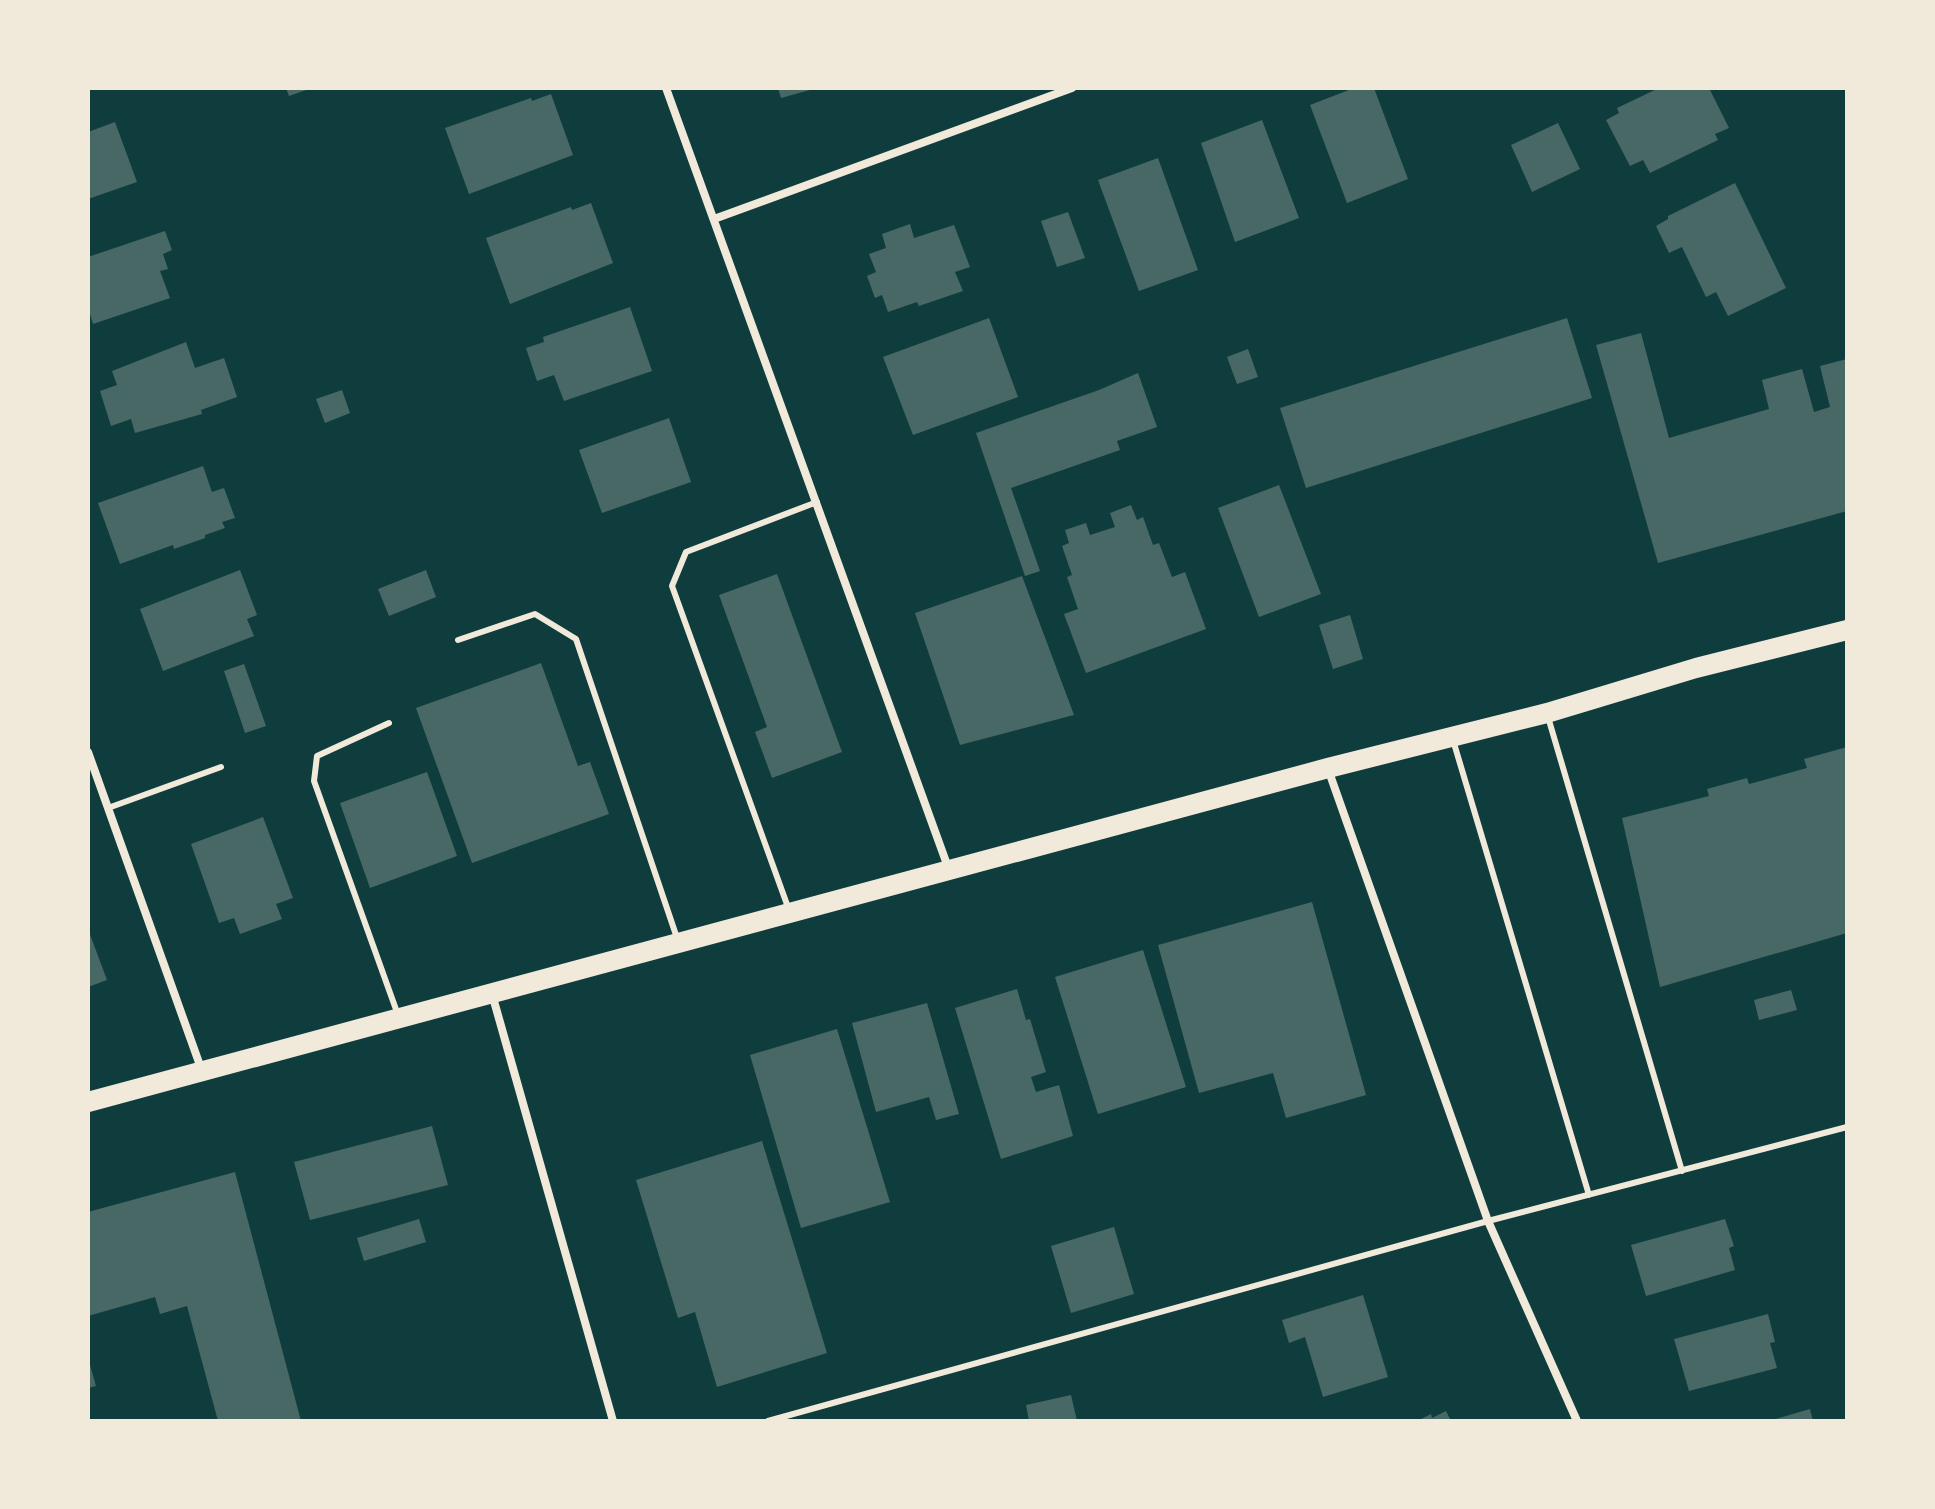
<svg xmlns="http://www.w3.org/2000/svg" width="1935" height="1509" viewBox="0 0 1935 1509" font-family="Quicksand,sans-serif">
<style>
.building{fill:#486865}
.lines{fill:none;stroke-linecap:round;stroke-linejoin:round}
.service{stroke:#f1e9da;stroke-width:6}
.minor{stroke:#f1e9da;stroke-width:8}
.primary{stroke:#f1e9da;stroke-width:20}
</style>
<rect width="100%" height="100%" fill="#0f3d3e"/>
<path class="building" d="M 286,88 L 312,88 L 289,96 Z
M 778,88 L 817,88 L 781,98 Z
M 1354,88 L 1374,88 L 1408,179 L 1347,203 L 1310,105 Z
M 1659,88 L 1709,88 L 1729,128 L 1715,134 L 1718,140 L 1650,173 L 1643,160 L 1630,166 L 1606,120 L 1619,113 L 1617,108 Z
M 551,94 L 573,155 L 469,194 L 445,128 L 531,98 L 532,101 Z
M 1262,120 L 1299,218 L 1235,242 L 1201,143 Z
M 115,122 L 137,182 L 88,199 L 88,132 Z
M 1558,123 L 1580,169 L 1532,192 L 1511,145 Z
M 1158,158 L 1198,270 L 1139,291 L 1098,180 Z
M 1735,183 L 1786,288 L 1728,316 L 1716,292 L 1706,297 L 1682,247 L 1669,253 L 1656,226 L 1668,219 L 1668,216 Z
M 591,203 L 613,263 L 510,304 L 486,238 L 571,207 L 572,210 Z
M 1068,212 L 1085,258 L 1057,267 L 1041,221 Z
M 910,224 L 914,238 L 954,225 L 970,267 L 955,272 L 963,291 L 919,306 L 917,302 L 888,312 L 882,295 L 875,298 L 867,276 L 876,272 L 869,254 L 886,248 L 882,234 Z
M 165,231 L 172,250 L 163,254 L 168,269 L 160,271 L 170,298 L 93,324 L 88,307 L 88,257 Z
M 630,307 L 652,371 L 564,401 L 554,375 L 537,381 L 526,348 L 544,342 L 543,337 Z
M 989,318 L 1018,397 L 913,435 L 883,357 Z
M 1567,318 L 1592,398 L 1306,488 L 1280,408 Z
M 1641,333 L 1669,438 L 1769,409 L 1762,380 L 1802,369 L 1814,412 L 1830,407 L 1820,366 L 1847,359 L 1847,511 L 1658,563 L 1596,345 Z
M 186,342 L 195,368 L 224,358 L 237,397 L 201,410 L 202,414 L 135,433 L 131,419 L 111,426 L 100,391 L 117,385 L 112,371 Z
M 1248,349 L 1258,377 L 1237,384 L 1227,357 Z
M 1138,373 L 1157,427 L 1117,441 L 1120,450 L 1011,488 L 1040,571 L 1025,576 L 976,433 L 1099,390 Z
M 342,390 L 350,413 L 325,423 L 316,399 Z
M 669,418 L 691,482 L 602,513 L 579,450 Z
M 203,466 L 212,492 L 224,488 L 235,518 L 222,522 L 225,528 L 205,535 L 205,538 L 174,549 L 173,545 L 120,564 L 98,503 Z
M 1279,485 L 1321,594 L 1259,617 L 1218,508 Z
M 1131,505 L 1137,520 L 1143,517 L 1153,545 L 1159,543 L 1172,577 L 1185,572 L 1206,629 L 1086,673 L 1064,614 L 1078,609 L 1067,577 L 1072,575 L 1062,546 L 1069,543 L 1065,530 L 1086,523 L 1090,535 L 1115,527 L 1110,513 Z
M 240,570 L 257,615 L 247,619 L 254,636 L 163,671 L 140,609 Z
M 426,570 L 436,597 L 389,616 L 378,589 Z
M 777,574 L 842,752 L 772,778 L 755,732 L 767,727 L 719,595 Z
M 1022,576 L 1074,715 L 960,745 L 915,613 Z
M 1350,615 L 1363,659 L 1333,669 L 1319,625 Z
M 541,663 L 578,766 L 590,762 L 609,814 L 472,863 L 416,708 Z
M 244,664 L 266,726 L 245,733 L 224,671 Z
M 1847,747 L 1847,933 L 1660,987 L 1622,818 L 1709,796 L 1707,789 L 1747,778 L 1749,784 L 1753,783 L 1807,768 L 1804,759 Z
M 427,772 L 457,856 L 370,888 L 340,803 Z
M 263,817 L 293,898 L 276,904 L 282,919 L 240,934 L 234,918 L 219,923 L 191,844 Z
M 1312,902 L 1366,1095 L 1286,1118 L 1273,1073 L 1199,1093 L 1158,945 Z
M 88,929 L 107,980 L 88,987 Z
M 1143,950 L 1186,1087 L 1098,1114 L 1055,977 Z
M 1017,989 L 1026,1020 L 1030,1019 L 1046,1072 L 1031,1077 L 1036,1092 L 1059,1085 L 1073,1136 L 1001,1159 L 955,1008 Z
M 1791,990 L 1797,1010 L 1759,1020 L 1754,1000 Z
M 927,1003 L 959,1114 L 936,1120 L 929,1097 L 876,1112 L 852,1023 Z
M 837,1029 L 890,1202 L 801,1228 L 750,1055 Z
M 432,1126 L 448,1185 L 310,1220 L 294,1162 Z
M 762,1141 L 827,1353 L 717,1387 L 695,1312 L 678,1318 L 636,1180 Z
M 235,1172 L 301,1421 L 218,1421 L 187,1306 L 160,1314 L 155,1297 L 88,1316 L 88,1212 Z
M 419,1219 L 426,1242 L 364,1261 L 357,1238 Z
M 1725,1219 L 1734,1246 L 1729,1248 L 1735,1270 L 1646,1296 L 1631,1245 Z
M 1114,1227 L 1134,1294 L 1071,1313 L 1051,1246 Z
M 1363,1295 L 1388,1377 L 1323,1397 L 1305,1337 L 1289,1343 L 1282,1320 Z
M 1768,1314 L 1775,1342 L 1770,1343 L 1777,1368 L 1689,1391 L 1674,1339 Z
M 88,1358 L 96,1386 L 88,1388 Z
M 1071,1395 L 1077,1421 L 1029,1421 L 1026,1405 Z
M 1810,1409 L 1813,1421 L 1773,1421 L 1772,1420 Z
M 1446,1411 L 1451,1421 L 1417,1421 L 1431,1414 L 1432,1418 Z"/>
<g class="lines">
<path class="service" d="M 458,640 L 535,614 L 576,639 L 677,938
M 1548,717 L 1682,1171
M 389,723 L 317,756 L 314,781 L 398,1015
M 1453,740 L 1589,1195
M 108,808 L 221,767
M 789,910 L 672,586 L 686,552 L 817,502
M 768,1421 L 1488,1221 L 1847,1127"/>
<path class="minor" d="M 666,88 L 949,870
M 714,219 L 1072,88
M 88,752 L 202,1071
M 1328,769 L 1488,1221 L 1577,1421
M 492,994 L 613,1421"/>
<path class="primary" d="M 88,1102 L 1328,768 L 1547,713 L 1696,668 L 1847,630"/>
</g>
<rect width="1935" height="1509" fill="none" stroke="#f1e9da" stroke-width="180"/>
</svg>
